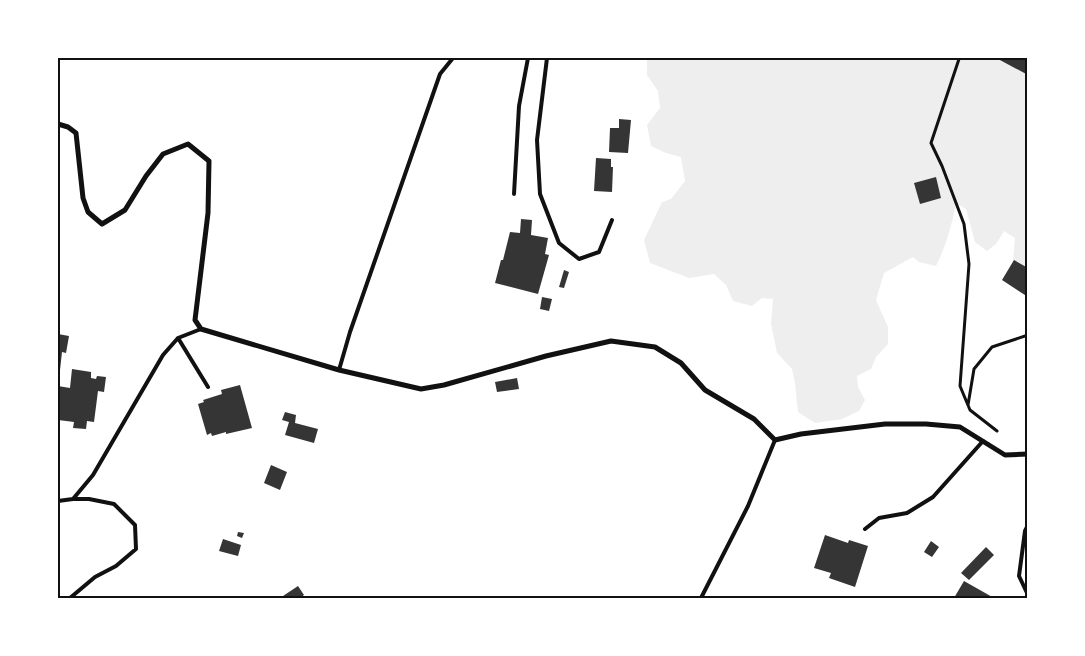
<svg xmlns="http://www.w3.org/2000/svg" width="1085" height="656" viewBox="0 0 1085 656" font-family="'Exo 2',sans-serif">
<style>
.green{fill:#eee}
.building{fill:#353535}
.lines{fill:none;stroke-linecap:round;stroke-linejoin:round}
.path{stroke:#111;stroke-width:3}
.service{stroke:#111;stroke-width:4}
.minor{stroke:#111;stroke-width:5}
.neatline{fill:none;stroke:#111;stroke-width:2}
</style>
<rect width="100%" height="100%" fill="#fff"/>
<path class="green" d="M 647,58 L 1027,58 L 1028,264 L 1026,265 L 1027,272 L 1012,272 L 1015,238 L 1004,231 L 996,244 L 987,251 L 975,242 L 966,209 L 956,203 C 952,225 946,246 936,266 L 919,262 L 913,257 L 884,273 L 876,300 L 888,327 L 888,344 L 876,357 L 871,369 L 857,376 L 858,387 L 865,400 L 859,411 L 842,419 L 815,423 L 798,412 L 795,383 L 792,369 L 777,353 L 771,324 L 773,299 L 762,298 L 752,306 L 733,301 L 726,285 L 714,274 L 689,278 L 650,263 L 644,240 L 662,202 L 671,199 L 685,181 L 681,157 L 666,153 L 651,146 L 647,125 L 660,108 L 658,91 L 647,75 Z"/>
<path class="building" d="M 999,58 L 1028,58 L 1028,75 L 998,59 Z
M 619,119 L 631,120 L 628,153 L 609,152 L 610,128 L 619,128 Z
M 596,158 L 611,159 L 611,167 L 613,167 L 612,192 L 594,191 Z
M 936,177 L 941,198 L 920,204 L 914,183 Z
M 521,219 L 532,220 L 531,235 L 548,238 L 545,254 L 549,255 L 538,294 L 495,283 L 501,260 L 503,260 L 510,232 L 520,233 Z
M 1014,260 L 1028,268 L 1028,297 L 1002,280 Z
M 564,270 L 569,272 L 564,288 L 559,287 Z
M 542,297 L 552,299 L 549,311 L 540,309 Z
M 58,334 L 69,336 L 66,353 L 62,352 L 59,379 Z
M 72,369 L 91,372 L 91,378 L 96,379 L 97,376 L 106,377 L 104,392 L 98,391 L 94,422 L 87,421 L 86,429 L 73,428 L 74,422 L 58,420 L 58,386 L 70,388 Z
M 517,378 L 519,389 L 497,392 L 495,382 Z
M 240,385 L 252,428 L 226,434 L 226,432 L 212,436 L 211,433 L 207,435 L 198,404 L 204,402 L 203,400 L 222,394 L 221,390 Z
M 285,412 L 296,415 L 295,423 L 318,429 L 314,443 L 285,435 L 289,422 L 282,420 Z
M 271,465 L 287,472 L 280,490 L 264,483 Z
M 238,532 L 244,533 L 242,538 L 237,536 Z
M 825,535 L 848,543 L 849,540 L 868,546 L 855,587 L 829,578 L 831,573 L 814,568 Z
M 223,539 L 241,545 L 238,556 L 219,551 Z
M 931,541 L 939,547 L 932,557 L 924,552 Z
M 986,547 L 994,555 L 969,580 L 961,573 Z
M 964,581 L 994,598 L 954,598 Z
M 298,586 L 304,595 L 300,598 L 280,598 Z"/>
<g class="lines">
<path class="path" d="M 959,59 L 931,143 L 942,166 L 964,224 L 969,264 L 960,386 L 970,410 L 997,431
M 968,405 L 974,369 L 992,347 L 1028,335"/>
<path class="service" d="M 547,58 L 537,140 L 540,194 L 559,243 L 579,259 L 599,252 L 612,220
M 514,194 L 519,106 L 528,58
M 178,338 L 208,387
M 339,370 L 350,332 L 440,74 L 453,58
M 58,501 L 73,499
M 1028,525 L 1025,531 L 1019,576 L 1028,595
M 865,529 L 879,518 L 907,513 L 933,497 L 983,441
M 70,598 L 95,577 L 116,566 L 136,549 L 135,525 L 114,504 L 89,499 L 73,499 L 93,475 L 163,355 L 178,338 L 201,329
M 701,598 L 748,506 L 775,440"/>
<path class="minor" d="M 58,124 L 68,127 L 76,133 L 83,198 L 88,212 L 102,224 L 125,210 L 146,176 L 163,154 L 188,144 L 209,161 L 208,213 L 195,320 L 201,329 L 339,370 L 421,389 L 444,385 L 546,356 L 611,341 L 655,347 L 681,363 L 705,390 L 754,419 L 775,440 L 801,434 L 885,424 L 926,424 L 960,427 L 1005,455 L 1028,454"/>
</g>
<rect width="1085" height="656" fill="none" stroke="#ffffff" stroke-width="118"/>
<rect x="59" y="59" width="967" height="538" class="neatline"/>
</svg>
